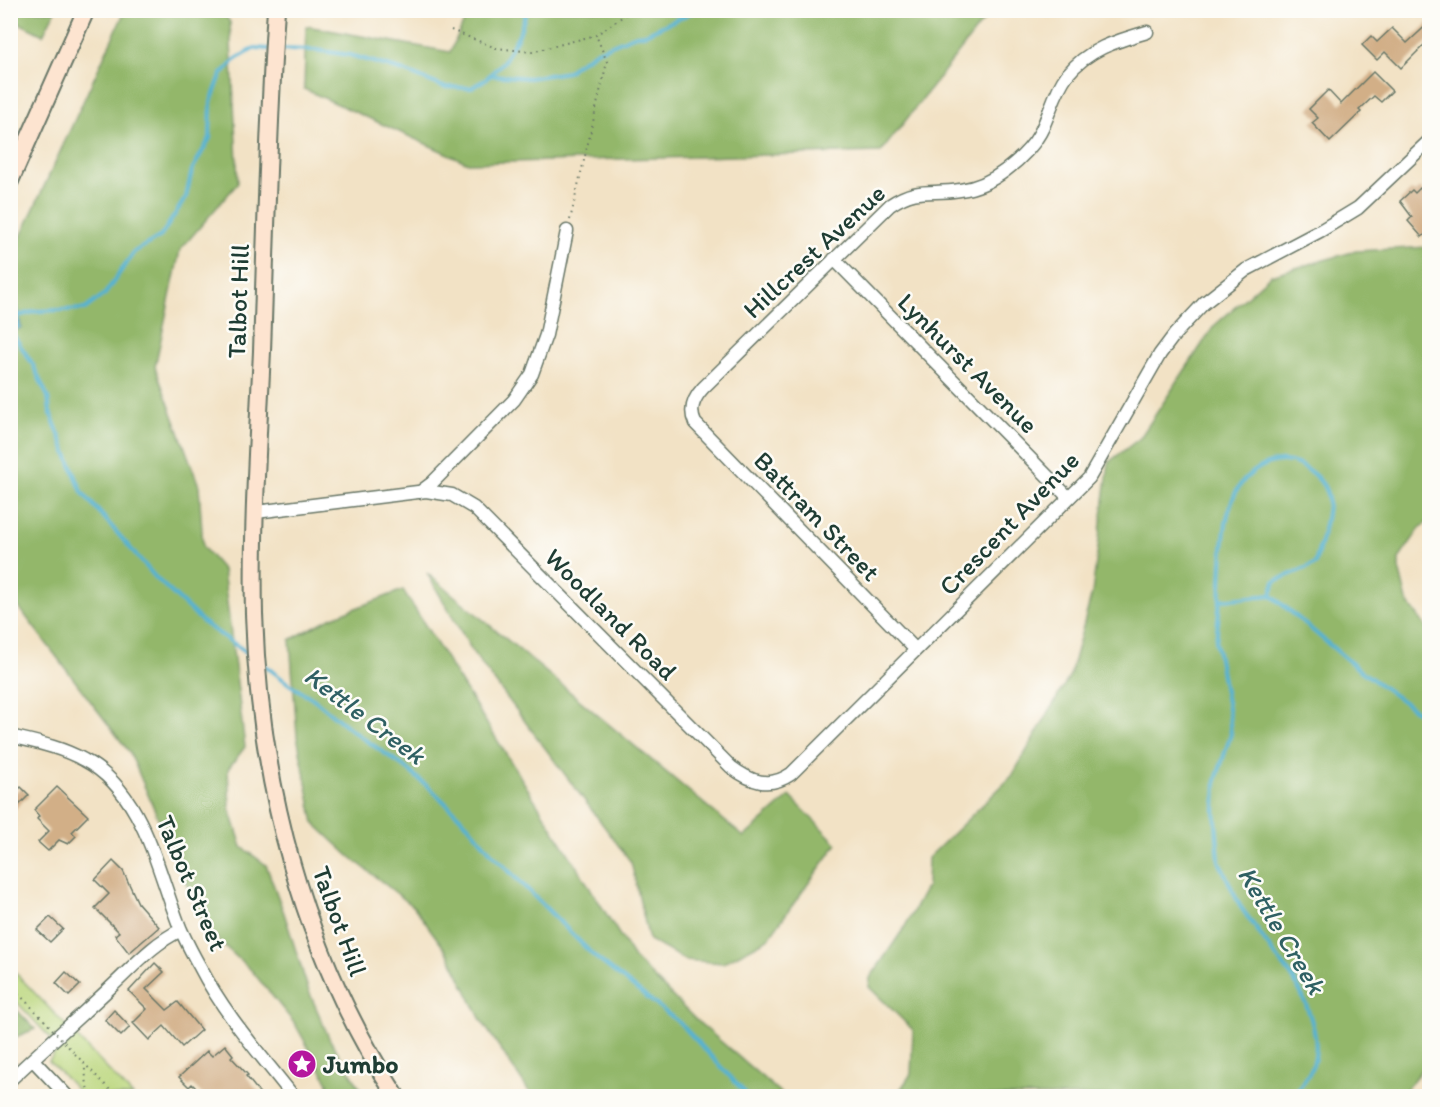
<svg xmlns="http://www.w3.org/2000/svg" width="1440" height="1107" viewBox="0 0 1440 1107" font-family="Itim,sans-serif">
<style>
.green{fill:#bad67b;stroke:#6c8a58;stroke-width:1.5}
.forest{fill:#93b76b;stroke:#597a50;stroke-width:1.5}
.water{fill:#54b2d2;stroke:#3a7883;stroke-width:1.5}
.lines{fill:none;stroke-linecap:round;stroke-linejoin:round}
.stream{stroke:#54b2d2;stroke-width:4}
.building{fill:#d2af87}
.street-casing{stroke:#697767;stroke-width:15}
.secondary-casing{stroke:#697767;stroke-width:20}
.path{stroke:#697767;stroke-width:2;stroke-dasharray:1.5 4.5;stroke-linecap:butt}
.street{stroke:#fff;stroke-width:12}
.secondary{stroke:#fde4d0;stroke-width:16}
.path-bridge{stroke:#697767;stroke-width:2;stroke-dasharray:1.5 4.5;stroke-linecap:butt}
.labels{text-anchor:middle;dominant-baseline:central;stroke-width:5;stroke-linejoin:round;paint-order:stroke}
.street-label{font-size:26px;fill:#1f3d34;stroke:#fdfcf7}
.poi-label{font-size:26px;font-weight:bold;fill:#1f3d34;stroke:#fdfcf7;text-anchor:start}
.water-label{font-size:27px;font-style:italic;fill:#2f6063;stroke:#fdfcf7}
</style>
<rect width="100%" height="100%" fill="#fdfcf7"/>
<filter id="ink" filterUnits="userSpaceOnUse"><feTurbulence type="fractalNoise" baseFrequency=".0167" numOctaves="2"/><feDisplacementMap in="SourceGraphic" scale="12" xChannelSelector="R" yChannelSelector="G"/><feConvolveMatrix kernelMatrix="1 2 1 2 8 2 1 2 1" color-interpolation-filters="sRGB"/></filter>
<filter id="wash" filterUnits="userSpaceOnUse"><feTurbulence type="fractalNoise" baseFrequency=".008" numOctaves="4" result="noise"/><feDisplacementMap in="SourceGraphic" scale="24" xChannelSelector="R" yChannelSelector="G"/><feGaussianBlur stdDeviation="1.35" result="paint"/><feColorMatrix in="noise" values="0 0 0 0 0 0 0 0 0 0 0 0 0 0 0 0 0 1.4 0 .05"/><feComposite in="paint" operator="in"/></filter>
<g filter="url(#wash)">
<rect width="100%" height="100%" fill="#f2e2c5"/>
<path class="green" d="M 10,967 L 133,1096 L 83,1096 L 49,1061 L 59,1047 L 11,996 Z"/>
<path class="forest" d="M 10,11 L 11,10 L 55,11 L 43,35 L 11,19 Z
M 125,11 L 221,11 L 230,22 L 238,183 L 180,250 L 155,367 L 199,486 L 203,547 L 223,570 L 245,747 L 228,769 L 230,809 L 242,847 L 266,865 L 284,913 L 308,989 L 330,1040 L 365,1096 L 328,1096 L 328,1083 L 295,1024 L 252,971 L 206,929 L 130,753 L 11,597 L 11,258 Z
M 469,11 L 469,10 L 991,11 L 881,152 L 468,163 L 304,89 L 306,26 L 450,52 Z
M 1429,247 L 1429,521 L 1420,528 L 1399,559 L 1399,568 L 1407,601 L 1429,631 L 1429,1060 L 1401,1096 L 896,1096 L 911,1074 L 913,1030 L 869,987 L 870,978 L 904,928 L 927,886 L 928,858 L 1012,776 L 1070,675 L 1092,593 L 1109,462 L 1140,438 L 1214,326 L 1271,275 L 1356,251 Z
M 427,573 L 744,837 L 790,796 L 837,844 L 768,939 L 723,963 L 685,960 L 649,940 L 631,862 L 474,654 Z
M 403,590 L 634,958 L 695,1019 L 784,1096 L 535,1096 L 528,1090 L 481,1020 L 449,955 L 414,907 L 349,856 L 314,823 L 297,736 L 290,640 L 330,618 Z
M 11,1004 L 35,1029 L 11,1039 L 10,1039 Z"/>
<path class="water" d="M 18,308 L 21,328 L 11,332 L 11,311 Z"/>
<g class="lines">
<path class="stream" d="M 277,49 L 315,50 L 350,55 L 404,71 L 444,87 L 471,88 L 486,79 L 504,61 L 519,34 L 527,10
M 490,75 L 529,78 L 568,72 L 574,66 L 597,51 L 636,35 L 645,34 L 697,10
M 10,318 L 37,311 L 85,309 L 105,294 L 134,252 L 161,236 L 186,197 L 192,170 L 210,138 L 211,102 L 221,75 L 236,59 L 255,48 L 269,49
M 10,330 L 32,363 L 48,397 L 50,412 L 82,492 L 156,578 L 205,624 L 252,656
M 1220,600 C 1223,566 1220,512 1241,484 C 1250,472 1268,460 1284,461 C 1303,462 1328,481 1328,501 C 1328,521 1320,544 1315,564 L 1275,581 L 1271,595
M 263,664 L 289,684 L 315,700 L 351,730 L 402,765 L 432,790 L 468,825 L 493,855 L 595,957 L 681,1024 L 748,1096
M 1293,1096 C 1300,1086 1309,1077 1313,1065 C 1324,1034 1299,980 1277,958 L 1240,906 L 1219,861 L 1215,810 L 1216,780 L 1231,734 L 1229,714 L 1216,642 L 1220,600 L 1271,595 L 1357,668 L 1430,721"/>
</g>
<g id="blocks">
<path class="building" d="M 1430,22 L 1430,39 L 1401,68 L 1385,52 L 1377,60 L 1362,45 L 1371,36 L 1377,42 L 1392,28 L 1407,43 Z
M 1373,72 L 1392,91 L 1381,102 L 1374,96 L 1359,110 L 1361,112 L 1330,142 L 1312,123 L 1318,118 L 1309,109 L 1328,90 L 1341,104 Z
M 1420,188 L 1430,198 L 1430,230 L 1422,237 L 1408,221 L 1412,217 L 1400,201 L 1412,190 L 1415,193 Z
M 21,787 L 29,795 L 10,814 L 10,797 Z
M 57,787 L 88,816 L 72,832 L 76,836 L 68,844 L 59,840 L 48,851 L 38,842 L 49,831 L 37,819 L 39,816 L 34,810 Z
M 113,861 L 123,871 L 138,903 L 159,927 L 129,953 L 115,935 L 119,932 L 95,908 L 109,894 L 95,880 Z
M 50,917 L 63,929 L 50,942 L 37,930 Z
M 155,963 L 164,972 L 146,989 L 167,1010 L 178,1002 L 201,1030 L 182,1047 L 164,1026 L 149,1040 L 133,1023 L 147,1009 L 129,991 Z
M 66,972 L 80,985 L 69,996 L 56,983 Z
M 114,1010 L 130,1027 L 121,1036 L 105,1020 Z
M 225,1045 L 233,1055 L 231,1057 L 248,1075 L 246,1076 L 262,1096 L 204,1096 L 192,1084 L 189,1087 L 179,1077 L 207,1051 L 212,1056 Z"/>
</g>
</g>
<g filter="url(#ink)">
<use href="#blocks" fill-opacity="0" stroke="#697767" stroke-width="1.5"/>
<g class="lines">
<g class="street-casing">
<path id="street" d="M 834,259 L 1069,498
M 420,492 L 432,483 L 514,400 L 532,374 L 546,335 L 567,231
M 256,512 L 426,491 L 452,495 L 474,508 L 731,767 C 751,782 769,789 791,774 L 1089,478 L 1160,354 L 1175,334 L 1204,303 L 1246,270 L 1320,231 L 1358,208 L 1430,140
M 916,650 L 695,423 C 689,410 693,399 703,388 L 890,205 C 918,186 931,195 960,190 C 976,188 993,180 1006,170 C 1019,160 1032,148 1040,133 C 1050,114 1054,92 1067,75 C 1088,49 1116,41 1147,32
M 10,736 C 35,742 61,747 84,760 C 145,792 157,872 181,930 C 187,943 193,955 200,967 C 224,1014 261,1055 293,1096
M 33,1060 L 67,1096
M 10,1080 C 43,1049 77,1019 110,988 C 133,967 152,944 181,930"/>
</g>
<g class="secondary-casing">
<path id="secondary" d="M 276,10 C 268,124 266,238 262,351 C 258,439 252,527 254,614 C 259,783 303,953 396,1096
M 10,181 L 86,10"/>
</g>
<path class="path" d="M 451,30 L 496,48 L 532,52 L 596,35 L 632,10
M 570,220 L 607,62 L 596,35
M 10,985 L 44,1020
M 75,1054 L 116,1096
M 84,1063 L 88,1092 L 92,1096"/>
<use href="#street" class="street"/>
<use href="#secondary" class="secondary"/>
<path class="path-bridge" d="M 44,1020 L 75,1054"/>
</g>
</g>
<defs>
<g id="sight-disc" transform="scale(1.5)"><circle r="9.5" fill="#b5179e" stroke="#fdfcf7"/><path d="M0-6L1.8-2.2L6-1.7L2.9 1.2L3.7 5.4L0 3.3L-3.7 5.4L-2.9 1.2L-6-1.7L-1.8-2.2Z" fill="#fff"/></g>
</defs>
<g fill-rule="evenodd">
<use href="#sight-disc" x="302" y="1064"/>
</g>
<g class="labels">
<g class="street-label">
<text transform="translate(814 251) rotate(-43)">Hillcrest Avenue</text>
<text transform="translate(238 301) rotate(-88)">Talbot Hill</text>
<text transform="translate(968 363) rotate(45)">Lynhurst Avenue</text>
<text transform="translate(817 516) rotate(46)">Battram Street</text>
<text transform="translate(1009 523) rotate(-46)">Crescent Avenue</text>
<text transform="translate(611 614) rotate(45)">Woodland Road</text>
<text transform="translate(192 883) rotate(67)">Talbot Street</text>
<text transform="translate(340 921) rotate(70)">Talbot Hill</text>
</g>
<g class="poi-label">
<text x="323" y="1064">Jumbo</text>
</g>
<g class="water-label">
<text transform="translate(365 715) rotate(37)">Kettle Creek</text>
<text transform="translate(1282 930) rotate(59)">Kettle Creek</text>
</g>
</g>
<rect width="1440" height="1107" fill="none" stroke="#fdfcf7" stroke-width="36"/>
</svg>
